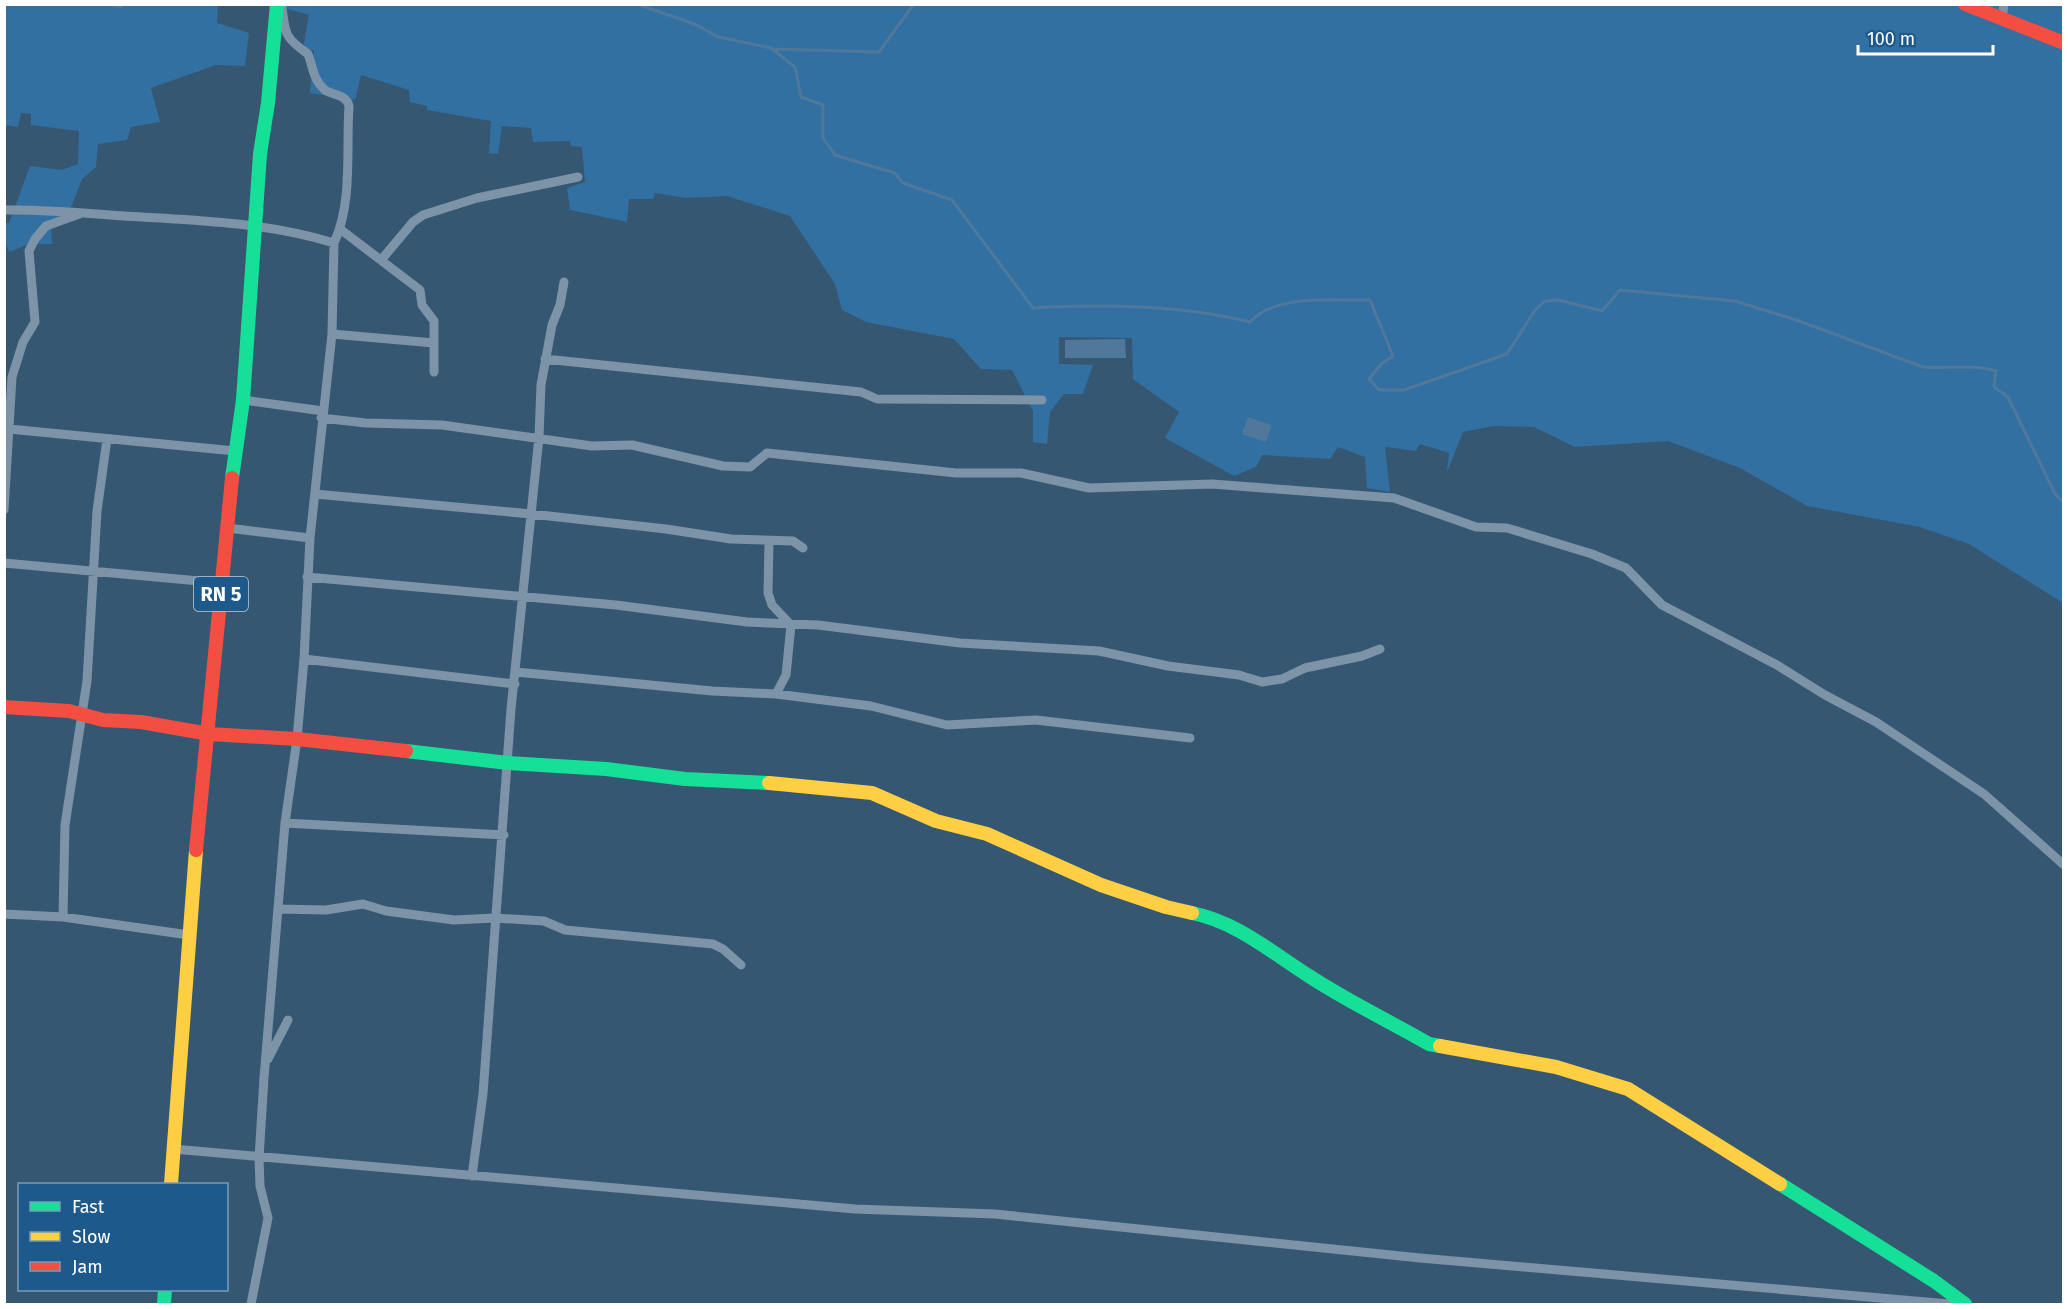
<svg xmlns="http://www.w3.org/2000/svg" width="2068" height="1309" viewBox="0 0 2068 1309" font-family="'Fira Sans',sans-serif">
<style>
.green{fill:#3270a2}
.water{fill:#4f789a}
.lines{fill:none;stroke-linecap:round;stroke-linejoin:round}
.stream{stroke:#4f789a;stroke-width:3}
.street{stroke:#7d93a7;stroke-width:9}
.fast{stroke:#16e098;stroke-width:14}
.slow{stroke:#ffcf43;stroke-width:14}
.jam{stroke:#f24e42;stroke-width:14}
.labels{text-anchor:middle;dominant-baseline:central;stroke-width:6;stroke-linejoin:round;paint-order:stroke}
.shield{fill:#1d5a8b;stroke:#bbcedc;stroke-width:1.5}
.shield-label{font-size:20px;font-weight:bold;fill:#fff}
</style>
<rect width="100%" height="100%" fill="#365772"/>
<path class="green" d="M 5,5 L 218,5 L 217,23 L 249,33 L 245,66 L 216,65 L 151,88 L 160,122 L 131,127 L 127,140 L 98,144 L 96,167 L 82,179 L 69,213 L 51,220 L 52,244 L 29,244 L 9,252 L 5,240 L 4,223 L 9,223 L 30,166 L 62,170 L 78,164 L 79,131 L 31,125 L 31,114 L 21,113 L 18,127 L 5,125 Z
M 274,5 L 2063,5 L 2063,603 L 1969,544 L 1920,527 L 1807,506 L 1740,468 L 1668,441 L 1575,447 L 1534,427 L 1493,426 L 1463,432 L 1447,472 L 1449,453 L 1420,444 L 1416,451 L 1385,447 L 1390,492 L 1367,488 L 1365,457 L 1338,447 L 1330,459 L 1262,455 L 1256,467 L 1234,476 L 1165,438 L 1179,412 L 1133,379 L 1132,338 L 1059,337 L 1059,364 L 1093,365 L 1083,394 L 1064,394 L 1050,412 L 1047,444 L 1033,442 L 1033,411 L 1012,370 L 981,369 L 954,339 L 866,322 L 842,310 L 835,284 L 790,216 L 727,196 L 685,198 L 655,193 L 653,199 L 629,199 L 627,222 L 566,209 L 570,209 L 567,188 L 585,182 L 582,147 L 571,146 L 570,141 L 533,142 L 531,128 L 502,126 L 498,154 L 489,153 L 491,121 L 427,110 L 427,106 L 410,102 L 409,90 L 361,75 L 355,100 L 310,93 L 314,51 L 303,48 L 309,15 Z"/>
<path class="water" d="M 1125,339 L 1126,358 L 1065,358 L 1065,340 Z
M 1248,417 L 1272,425 L 1266,442 L 1242,434 Z"/>
<g class="lines">
<path class="stream" d="M 110,4 L 121,7 L 123,4
M 637,4 L 697,25 L 718,37 L 771,48 L 795,67 L 801,97 L 823,105 L 823,138 L 835,155 L 895,173 L 903,183 L 952,200 L 1033,308 C 1102,304 1182,305 1250,322 C 1278,293 1332,301 1370,300 L 1393,356 L 1381,364 L 1369,379 L 1379,390 L 1404,390 L 1507,354 L 1535,310 L 1545,301 L 1558,300 L 1602,311 L 1620,290 L 1735,301 L 1799,321 L 1923,367 C 1947,369 1972,364 1996,371 L 1994,387 L 2008,397 L 2055,494 L 2064,503
M 772,49 L 879,52 L 914,4"/>
<path class="street" d="M 2002,18 L 2004,4
M 4,210 C 44,209 84,213 124,216 C 194,220 266,222 334,243
M 340,229 L 420,290 L 422,305 L 434,321 L 434,372
M 382,259 L 413,222 L 423,215 L 477,198 L 578,177
M 332,334 L 434,343
M 545,359 L 861,392 L 877,399 L 1042,400
M 243,400 L 323,411
M 321,418 L 366,423 L 442,425 L 592,446 L 632,445 L 723,466 L 750,467 L 767,453 L 956,473 L 1021,473 L 1089,488 L 1212,484 L 1394,498 L 1476,527 L 1507,528 L 1592,554 L 1626,568 L 1662,605 L 1777,665 L 1825,695 L 1876,722 L 1984,794 L 2064,865
M 9,429 L 235,451
M 315,494 L 531,514 L 666,529 L 731,539 L 793,541 L 803,548
M 4,510 L 12,377 L 23,342 L 35,322 L 29,251 L 35,239 L 46,226 L 82,213
M 228,528 L 310,538
M 769,541 L 768,593 L 772,605 L 791,625
M 4,563 L 221,583
M 307,577 L 616,605 L 747,622 L 818,625 L 960,643 L 1099,651 L 1168,666 L 1239,675 L 1262,682 L 1282,679 L 1305,668 L 1362,656 L 1380,649
M 304,659 L 515,684
M 516,672 L 712,691 L 776,694 L 871,706 L 947,725 L 1036,720 L 1190,738
M 776,694 L 786,675 L 791,625
M 285,823 L 504,835
M 278,909 L 326,910 L 363,904 L 386,911 L 454,920 L 495,918 L 544,921 L 565,930 L 713,944 L 723,949 L 741,965
M 4,914 L 63,917 L 189,935
M 63,917 L 65,825 L 87,681 L 97,511 L 107,439
M 268,1059 L 288,1020
M 173,1149 L 855,1209 L 995,1214 L 1420,1258 L 1949,1304
M 472,1176 L 483,1094 L 511,709 L 539,437 L 541,385 L 552,325 L 560,305 L 564,282
M 251,1304 L 268,1218 L 260,1186 L 259,1158 L 264,1078 L 285,823 L 297,739 L 304,659 L 310,538 L 332,334 L 334,243 C 353,202 346,149 349,106 C 346,94 334,96 325,90 C 313,80 313,67 308,54 C 285,38 285,34 282,7"/>
<path class="fast" d="M 232,478 L 243,400 L 260,154 L 268,103 L 277,4
M 406,751 L 508,763 L 606,769 L 685,779 L 769,783
M 1192,913 C 1237,922 1271,952 1309,976 C 1347,1001 1389,1021 1429,1044 L 1440,1046
M 1780,1184 L 1934,1281 L 1965,1304
M 164,1304 L 165,1290"/>
<path class="slow" d="M 769,783 L 872,793 L 936,821 L 987,834 L 1101,885 L 1166,907 L 1192,913
M 1440,1046 L 1556,1067 L 1628,1089 L 1780,1184
M 171,1184 L 196,850"/>
<path class="jam" d="M 1965,4 L 2064,43
M 4,707 L 69,711 L 103,720 L 141,722 L 209,734 L 297,739 L 406,751
M 196,850 L 232,478"/>
</g>
<g class="labels">
<rect class="shield" x="194" y="577" width="54" height="34" rx="4.5"/>
<g class="shield-label">
<text x="221" y="594">RN 5</text>
</g>
</g>
<rect width="2068" height="1309" fill="none" stroke="#ffffff" stroke-width="12"/>
<rect x="18" y="1183" width="210" height="108" fill="#1d5a8b" stroke="#779cb9" stroke-width="1.5"/>
<rect x="30" y="1202" width="30" height="9" fill="#16e098" stroke="#779cb9" stroke-width="1.5"/>
<text x="72" y="1213" font-size="18" fill="#ffffff">Fast</text>
<rect x="30" y="1232" width="30" height="9" fill="#ffcf43" stroke="#779cb9" stroke-width="1.5"/>
<text x="72" y="1243" font-size="18" fill="#ffffff">Slow</text>
<rect x="30" y="1262" width="30" height="9" fill="#f24e42" stroke="#779cb9" stroke-width="1.5"/>
<text x="72" y="1273" font-size="18" fill="#ffffff">Jam</text>
<path d="M1858 45v9h135v-9" fill="none" stroke="#ffffff" stroke-width="3"/>
<text x="1867" y="45" font-size="18" fill="#ffffff" stroke="#1d5a8b" stroke-width="4.5" paint-order="stroke">100 m</text>
</svg>
